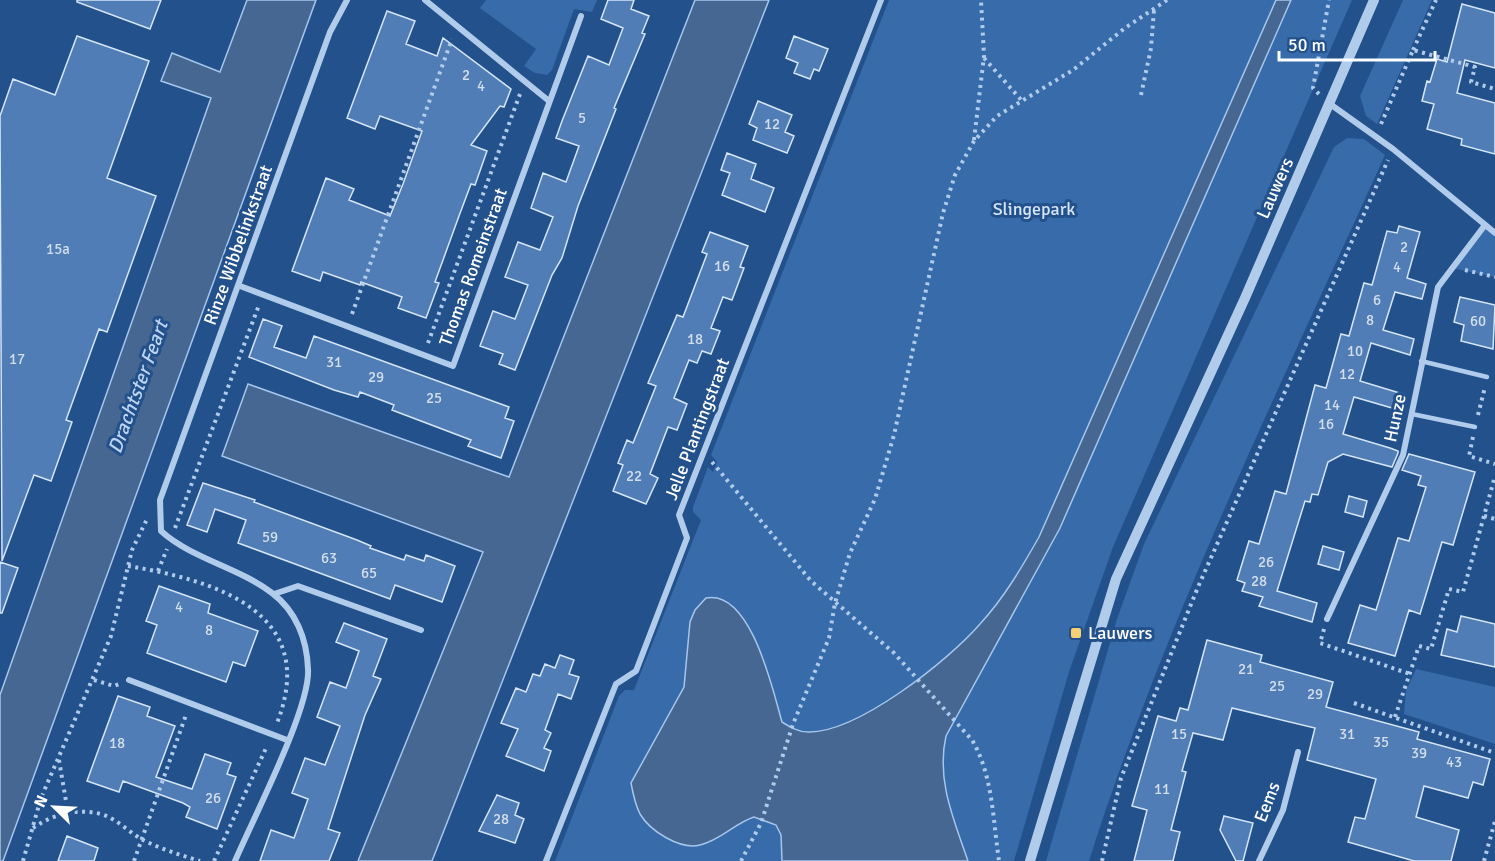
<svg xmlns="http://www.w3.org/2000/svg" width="1495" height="861" viewBox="0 0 1495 861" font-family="Signika,sans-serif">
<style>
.green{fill:#376ba9}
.water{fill:#466792;stroke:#a5c6ec;stroke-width:1.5}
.building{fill:#507db5;stroke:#d5e5f8;stroke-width:1.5}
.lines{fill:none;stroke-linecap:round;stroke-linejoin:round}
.path{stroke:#b1cbeb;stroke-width:4;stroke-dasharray:3 4.5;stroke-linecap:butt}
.service{stroke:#b1cbeb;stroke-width:4.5}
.minor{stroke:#b1cbeb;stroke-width:6}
.tertiary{stroke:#b1cbeb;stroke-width:10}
.poi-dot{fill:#f6d073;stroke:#23518c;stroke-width:2}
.labels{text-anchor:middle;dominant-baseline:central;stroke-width:6;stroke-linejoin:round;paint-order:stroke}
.number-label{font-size:15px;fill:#d3deec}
.street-label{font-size:18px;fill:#fff;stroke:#23518c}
.park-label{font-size:18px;fill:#d5e5f8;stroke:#23518c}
.poi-label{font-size:18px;fill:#fff;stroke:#23518c;text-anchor:start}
.water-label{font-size:20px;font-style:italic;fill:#bdd5f2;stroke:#23518c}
</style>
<rect width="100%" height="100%" fill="#23518c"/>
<path class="green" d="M 486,0 L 597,0 L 592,12 L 574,9 L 552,70 L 547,75 L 535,73 L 524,66 L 536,49 L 480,8 Z
M 889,0 L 1352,0 L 1113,547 L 1069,672 L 1014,861 L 555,861 L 619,696 L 625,690 L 634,690 L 701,520 L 693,512 L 693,507 L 708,467 L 713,472 L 717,462 L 711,455 Z
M 1403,0 L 1432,0 L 1377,124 L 1366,116 L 1360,96 Z
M 1347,138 L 1364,139 L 1385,155 C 1280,388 1166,618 1089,861 L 1046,861 L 1117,619 L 1144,544 L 1334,147 Z
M 1485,225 L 1495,233 L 1495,277 L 1452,268 Z
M 1416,669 L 1495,687 L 1495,744 L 1404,714 L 1406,691 Z"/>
<path class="water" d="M 247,0 L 316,0 L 3,861 L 0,861 L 0,695 L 211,98 L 161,81 L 172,53 L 220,72 Z
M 695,0 L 769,0 L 432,861 L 358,861 L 483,552 L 222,456 L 248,384 L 509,477 Z
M 1276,0 L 1291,0 L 1060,528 L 946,736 C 936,780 954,820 968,861 L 782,861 L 781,835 L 776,825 L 754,817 C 735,823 721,840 700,845 C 680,850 650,831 640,814 C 635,804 633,794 631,783 L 684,687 L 690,622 L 695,610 L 706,598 C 751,589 773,691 782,722 C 790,727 798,732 808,732 C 857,733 948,661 980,624 C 1004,598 1022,567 1039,537 Z"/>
<path class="building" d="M 77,0 L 161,0 L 150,29 L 77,2 Z
M 608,0 L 634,0 L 631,9 L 649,16 L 642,33 L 645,34 L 614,108 L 616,109 L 578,206 L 562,258 L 552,275 L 515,370 L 499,364 L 503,354 L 480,346 L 493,311 L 515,319 L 528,285 L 505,277 L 518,242 L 540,250 L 553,217 L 531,208 L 543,173 L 566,182 L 579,146 L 556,138 L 562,121 L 588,56 L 609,65 L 623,28 L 601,19 Z
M 1462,4 L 1495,13 L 1495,68 L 1465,60 L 1457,93 L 1495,103 L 1495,154 L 1461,145 L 1462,139 L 1427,129 L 1434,104 L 1422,101 L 1427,81 L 1430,82 L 1437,59 L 1447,62 Z
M 387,11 L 415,21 L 406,44 L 437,56 L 443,38 L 511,89 L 504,107 L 500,106 L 471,145 L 487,151 L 475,185 L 471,184 L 459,216 L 435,282 L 439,283 L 426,318 L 398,308 L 402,297 L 361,282 L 360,285 L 323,272 L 320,281 L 292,271 L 326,178 L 354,189 L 349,200 L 390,216 L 403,184 L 422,131 L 380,116 L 375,129 L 347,118 Z
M 77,36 L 149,61 L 107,178 L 156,196 L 107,332 L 99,329 L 66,420 L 72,422 L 51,481 L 34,475 L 2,561 L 0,116 L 13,79 L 55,95 Z
M 794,36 L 828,49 L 819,71 L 814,69 L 810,79 L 794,73 L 798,63 L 786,58 Z
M 758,101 L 792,115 L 785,132 L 794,136 L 787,153 L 753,140 L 757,128 L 749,124 Z
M 727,153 L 756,164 L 751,179 L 774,188 L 765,212 L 722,195 L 730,173 L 721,170 Z
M 1399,226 L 1420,232 L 1407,278 L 1426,284 L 1422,299 L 1395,292 L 1383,330 L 1414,339 L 1410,355 L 1371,343 L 1360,381 L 1403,394 L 1399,410 L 1354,397 L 1343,434 L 1390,448 L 1398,451 L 1398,453 L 1392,467 L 1343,454 L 1328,462 L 1318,495 L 1312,494 L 1310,502 L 1305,501 L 1277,591 L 1317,603 L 1312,622 L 1259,606 L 1263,597 L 1242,591 L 1245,583 L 1237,580 L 1249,541 L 1259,544 L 1275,491 L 1286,494 L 1315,385 L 1326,388 L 1341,334 L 1349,336 L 1364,283 L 1372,285 L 1387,231 L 1397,233 Z
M 710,232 L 748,246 L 740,267 L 744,268 L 732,300 L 723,297 L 711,328 L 720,331 L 711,354 L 702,351 L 697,363 L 689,360 L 674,398 L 687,404 L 677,430 L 668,427 L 650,474 L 658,478 L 646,504 L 613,491 L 623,465 L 618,463 L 627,440 L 633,443 L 656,386 L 648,383 L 677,315 L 683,317 L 707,254 L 702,252 Z
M 1460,297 L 1495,305 L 1493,349 L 1461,341 L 1464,325 L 1454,322 Z
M 263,319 L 282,326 L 274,347 L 306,358 L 314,336 L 509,407 L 505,418 L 514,421 L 501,458 L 468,446 L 471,440 L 392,410 L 394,405 L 360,392 L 358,397 L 334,390 L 249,357 Z
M 1409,454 L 1475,472 L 1453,545 L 1442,542 L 1420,614 L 1409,610 L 1395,656 L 1348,643 L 1360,605 L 1376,610 L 1398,538 L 1409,541 L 1426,487 L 1418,485 L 1421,476 L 1402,470 Z
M 203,483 L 255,500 L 254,502 L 357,540 L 371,546 L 370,548 L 404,560 L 406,555 L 424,561 L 426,555 L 455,566 L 442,602 L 395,585 L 390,599 L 238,543 L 246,520 L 215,509 L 207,532 L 187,525 Z
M 1349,496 L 1367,501 L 1363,517 L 1345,512 Z
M 1323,546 L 1344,552 L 1339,570 L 1318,564 Z
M 0,562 L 18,568 L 2,613 L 0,613 Z
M 159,586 L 210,604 L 208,613 L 258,631 L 245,666 L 233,662 L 226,682 L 147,653 L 157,625 L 146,621 Z
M 1461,616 L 1495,624 L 1495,667 L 1441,655 L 1447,629 L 1457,632 Z
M 344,623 L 387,639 L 373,676 L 381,679 L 365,715 L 328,829 L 340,833 L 329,861 L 260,861 L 271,830 L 294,838 L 308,799 L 292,793 L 305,758 L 325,765 L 340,726 L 317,717 L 330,682 L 346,688 L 359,651 L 336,642 Z
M 1207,640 L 1262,655 L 1260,662 L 1333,682 L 1326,707 L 1419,732 L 1417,739 L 1490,759 L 1483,785 L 1473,782 L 1468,798 L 1424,786 L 1416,817 L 1459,830 L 1451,861 L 1414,861 L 1348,842 L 1355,817 L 1365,819 L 1376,779 L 1307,760 L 1315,728 L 1232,708 L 1223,740 L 1193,733 L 1182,771 L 1186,772 L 1171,830 L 1180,832 L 1173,861 L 1134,861 L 1147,810 L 1132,806 L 1158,716 L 1176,721 L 1180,708 L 1188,710 Z
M 560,655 L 574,660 L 569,674 L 579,677 L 571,699 L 558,694 L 545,730 L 551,733 L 544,748 L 551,751 L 544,771 L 506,756 L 518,729 L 501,723 L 516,688 L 526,692 L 533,674 L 540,676 L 545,664 L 555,668 Z
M 118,696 L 150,707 L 147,716 L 175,726 L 156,777 L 192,789 L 205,754 L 231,763 L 227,774 L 236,777 L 217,829 L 186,817 L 190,807 L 183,803 L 123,781 L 119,792 L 87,781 Z
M 497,795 L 519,803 L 515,815 L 524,819 L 515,843 L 479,831 Z
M 1224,816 L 1253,823 L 1243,861 L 1236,861 L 1220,830 Z
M 67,836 L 98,848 L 94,861 L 58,861 Z"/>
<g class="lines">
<path class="path" d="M 1413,50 L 1436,0
M 984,58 L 1023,102
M 1319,94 L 1313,88 L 1329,0
M 1141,95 L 1151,48 L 1154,10
M 1381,124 L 1413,50 L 1475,67 L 1471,82 L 1495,89
M 974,140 L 984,56 L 981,0
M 1465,270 L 1495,277
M 352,314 L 452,39
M 428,343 L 520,94
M 1478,415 L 1485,387
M 1473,437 L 1469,456 L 1495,464
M 712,462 L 811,581 L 894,653 L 972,740 C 993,775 993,821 999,861
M 1484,516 L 1495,519
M 175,528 L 259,305
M 128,566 C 213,580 321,611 277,723
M 158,571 L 167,549
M 1324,629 L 1320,643 L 1410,674
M 94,680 L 114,686 L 119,684
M 1354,703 L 1495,753
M 1395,717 L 1419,646 L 1431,649 L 1449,589 L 1463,592 L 1495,476
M 59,760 L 68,813
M 33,828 C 53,814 79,807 104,815 C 118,820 130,833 143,840 C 161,849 180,855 200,861
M 23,861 L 41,798 L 111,636 L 132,550 L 147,519
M 134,861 L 186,715
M 214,861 L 267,746
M 741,861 L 761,823 L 793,724 L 829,638 L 835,603 L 850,553 L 875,499 L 894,435 L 943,213 L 955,175 L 974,141 L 997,116 L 1073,70 L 1125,28 L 1167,0
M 1102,861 L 1121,778 L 1198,587 L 1388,160
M 1484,861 L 1495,821"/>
<path class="service" d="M 1421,361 L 1487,377
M 1412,414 L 1475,427"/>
<path class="minor" d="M 425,0 L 549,101
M 1330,104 L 1393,149 L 1495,233
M 240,286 L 453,366 L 581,16
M 274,594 L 298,586 L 421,630
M 1327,619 L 1403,455 L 1438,287 L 1485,225
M 129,680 L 287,740
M 235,861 C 252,821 311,707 308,669 C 307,639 296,611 272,593 C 238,567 192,559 161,531 L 160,500 L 330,32 L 347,0
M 546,861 L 616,684 L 636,671 L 687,538 L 679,515 L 881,0
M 1259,861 L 1283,810 L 1298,752"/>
<path class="tertiary" d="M 1030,861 L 1116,579 L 1245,298 L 1374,0"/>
</g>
<rect class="poi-dot" x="1070" y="627" width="12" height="12" rx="3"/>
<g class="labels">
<g class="number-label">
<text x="466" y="75">2</text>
<text x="481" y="86">4</text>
<text x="582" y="118">5</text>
<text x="772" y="124">12</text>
<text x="1404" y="247">2</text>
<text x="58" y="249">15a</text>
<text x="722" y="266">16</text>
<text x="1397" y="267">4</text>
<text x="1377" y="300">6</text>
<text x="1370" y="320">8</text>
<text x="1478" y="321">60</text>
<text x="695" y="339">18</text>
<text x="1355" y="351">10</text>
<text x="17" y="359">17</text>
<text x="334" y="362">31</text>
<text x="1347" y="374">12</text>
<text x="376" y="377">29</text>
<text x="434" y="398">25</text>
<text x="1332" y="405">14</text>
<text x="1326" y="424">16</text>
<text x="634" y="476">22</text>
<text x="270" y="537">59</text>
<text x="329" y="558">63</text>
<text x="1266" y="562">26</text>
<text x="369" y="573">65</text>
<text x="1259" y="581">28</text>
<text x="179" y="607">4</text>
<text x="209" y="630">8</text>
<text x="1246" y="669">21</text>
<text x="1277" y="686">25</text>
<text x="1315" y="694">29</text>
<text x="1179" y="734">15</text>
<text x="1347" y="734">31</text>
<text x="1381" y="742">35</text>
<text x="117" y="743">18</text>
<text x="1419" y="753">39</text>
<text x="1454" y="762">43</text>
<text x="1162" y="789">11</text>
<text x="213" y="798">26</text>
<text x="501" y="819">28</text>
</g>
<g class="street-label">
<text transform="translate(1275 188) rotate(-66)">Lauwers</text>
<text transform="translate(238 245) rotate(-70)">Rinze Wibbelinkstraat</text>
<text transform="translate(473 267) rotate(-70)">Thomas Romeinstraat</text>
<text transform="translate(1395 418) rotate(-78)">Hunze</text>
<text transform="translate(697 429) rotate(-69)">Jelle Plantingstraat</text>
<text transform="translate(1267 802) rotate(-69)">Eems</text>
</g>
<g class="park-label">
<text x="1034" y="209">Slingepark</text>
</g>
<g class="poi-label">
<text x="1088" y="633">Lauwers</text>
</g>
<g class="water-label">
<text transform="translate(138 387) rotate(-70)">Drachtster Feart</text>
</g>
</g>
<g transform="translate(54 807) rotate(294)" stroke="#23518c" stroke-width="4.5" paint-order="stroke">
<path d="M0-4.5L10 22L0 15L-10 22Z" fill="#ffffff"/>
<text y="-9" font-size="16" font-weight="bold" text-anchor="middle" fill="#ffffff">N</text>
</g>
<path d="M1279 51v9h156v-9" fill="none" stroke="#ffffff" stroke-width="3"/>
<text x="1288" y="51" font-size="18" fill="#ffffff" stroke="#23518c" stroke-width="4.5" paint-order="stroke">50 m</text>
</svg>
